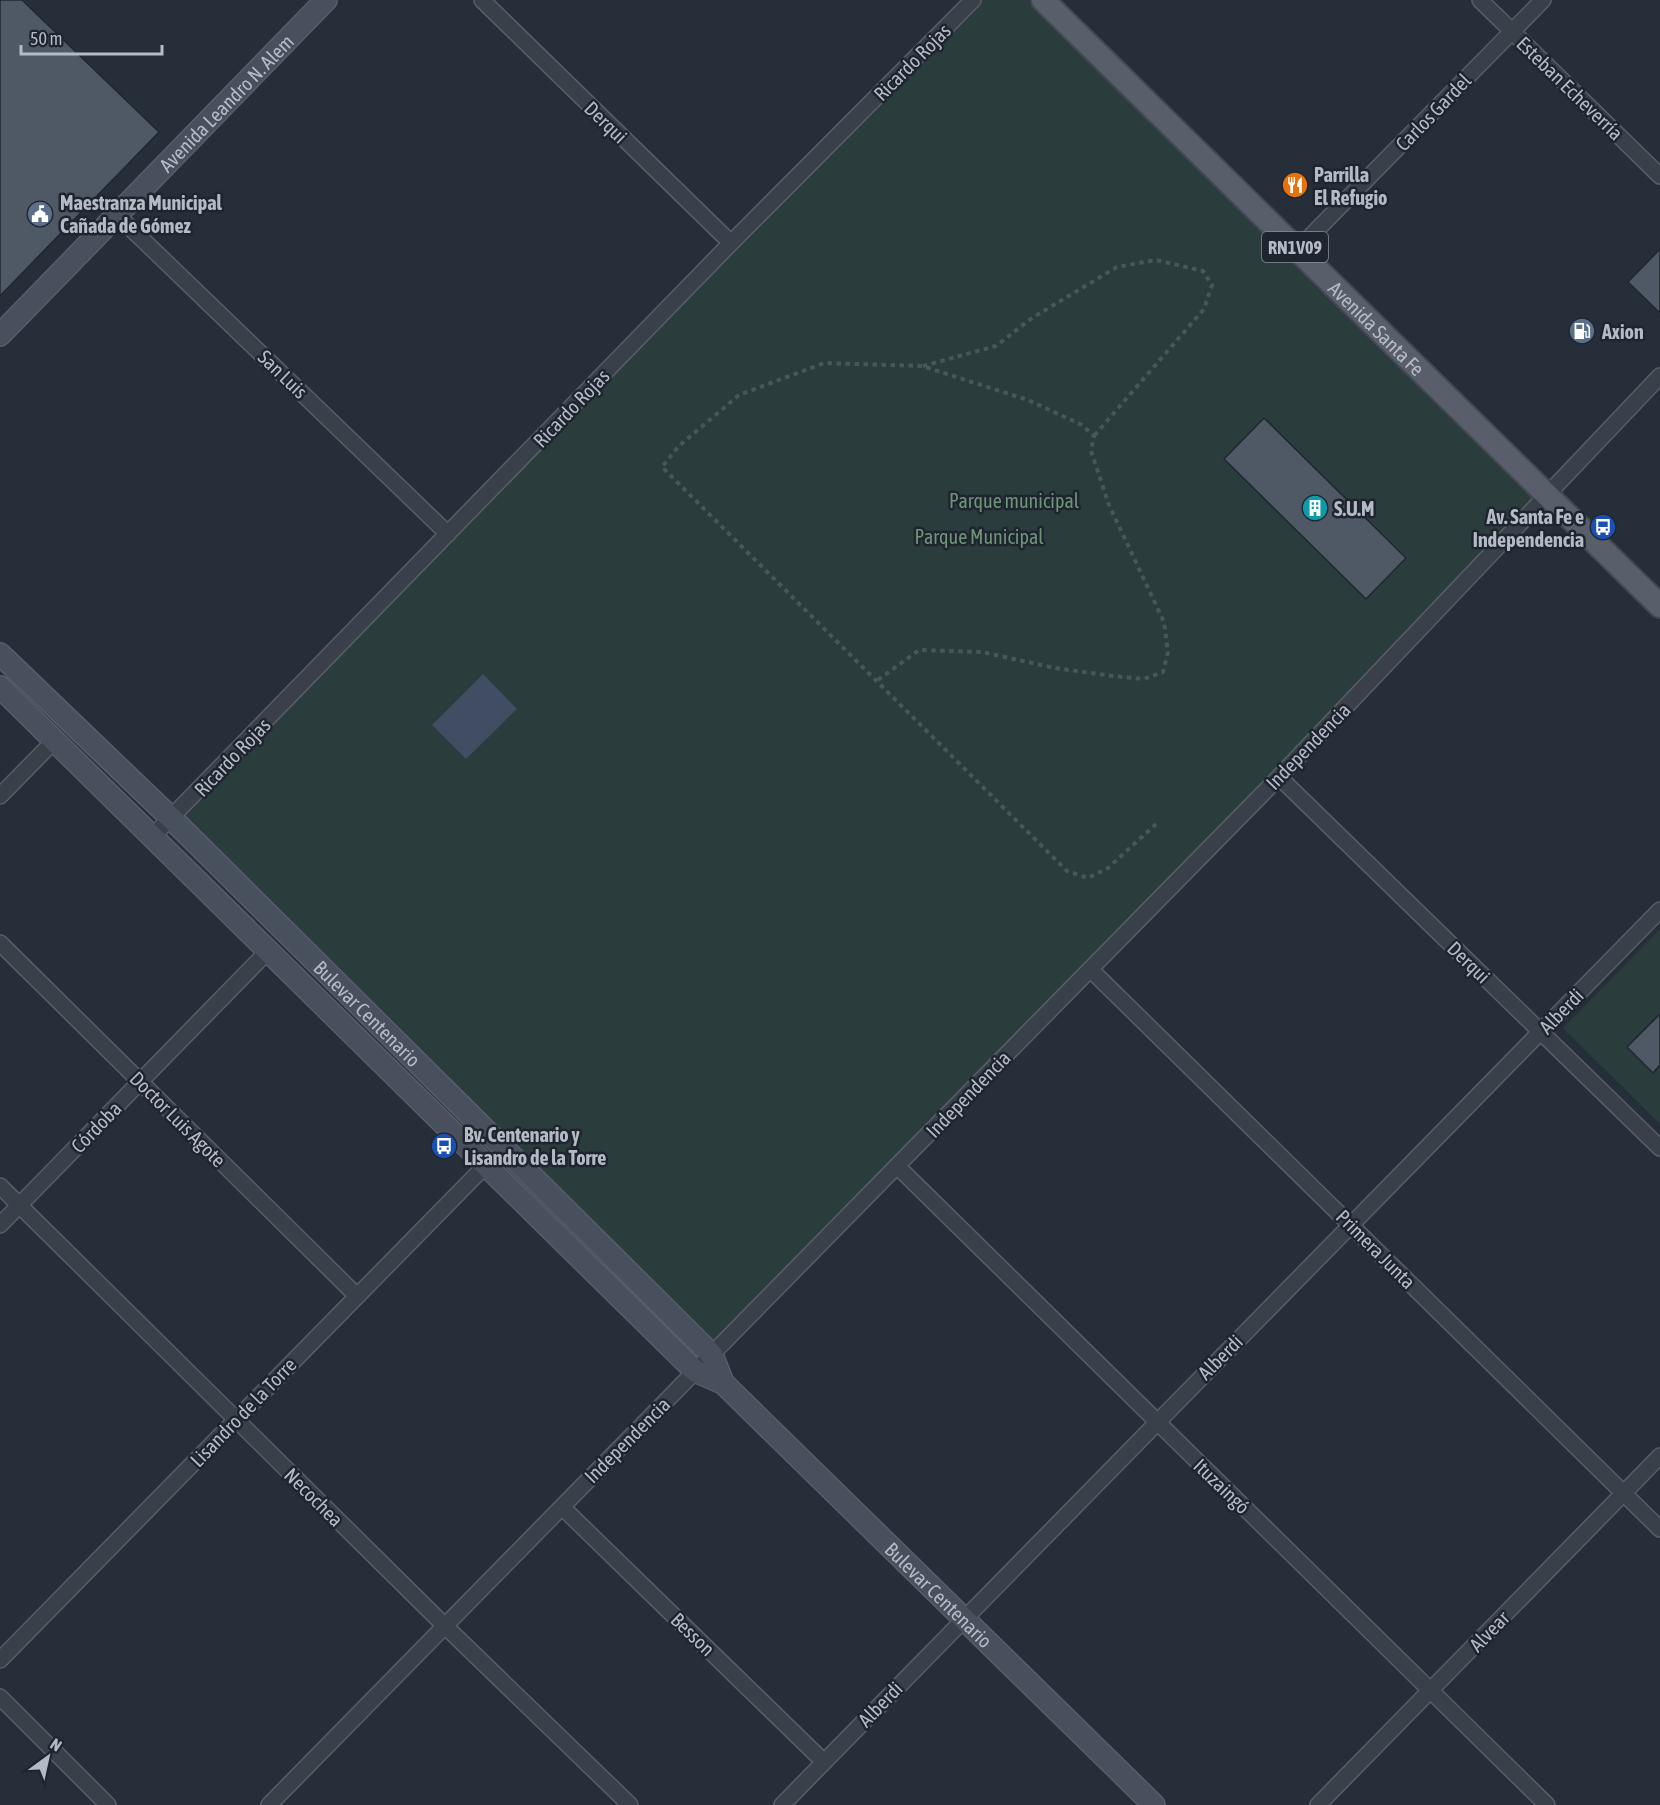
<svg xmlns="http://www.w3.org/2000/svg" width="1660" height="1805" viewBox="0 0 1660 1805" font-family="'Asap Condensed',sans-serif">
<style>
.green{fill:#2b3c3d}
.water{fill:#404d63}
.building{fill:#4f5865;stroke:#212731;stroke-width:1.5}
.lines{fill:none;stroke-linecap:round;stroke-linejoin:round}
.minor-casing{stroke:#585e68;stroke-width:18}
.secondary-casing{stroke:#585e68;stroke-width:24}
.primary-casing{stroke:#434953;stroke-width:26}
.path{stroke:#48575a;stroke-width:4;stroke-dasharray:4.5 4.5;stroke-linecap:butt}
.minor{stroke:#3a404a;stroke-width:15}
.secondary{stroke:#484f5d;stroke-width:21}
.primary{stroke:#585f6a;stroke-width:22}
.labels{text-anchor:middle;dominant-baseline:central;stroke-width:5;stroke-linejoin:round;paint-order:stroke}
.shield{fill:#1f252f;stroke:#888e99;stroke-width:1.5}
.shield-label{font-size:18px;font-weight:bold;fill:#b5bbc6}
.street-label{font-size:20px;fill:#b5bbc6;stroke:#1f252f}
.poi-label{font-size:20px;font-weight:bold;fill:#b5bbc6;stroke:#1f252f;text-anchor:start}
.park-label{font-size:20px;fill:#6f9479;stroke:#1f252f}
</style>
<rect width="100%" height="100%" fill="#262e3a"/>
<path class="green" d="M 973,0 L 1043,0 L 1547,495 L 712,1355 L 172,819 Z
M 1660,929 L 1660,1124 L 1563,1028 Z"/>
<path class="water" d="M 483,674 L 517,709 L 466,759 L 432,725 Z"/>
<path class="building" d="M 0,0 L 22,0 L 159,132 L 0,296 Z
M 1660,249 L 1660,313 L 1628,282 Z
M 1264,418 L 1406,558 L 1366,599 L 1224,459 Z
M 1660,1014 L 1660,1065 L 1653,1073 L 1627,1047 Z"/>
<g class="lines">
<g class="minor-casing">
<path id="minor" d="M 482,0 L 731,243
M 1480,0 L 1660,176
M 117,215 L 448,534
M 1297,250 L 1543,0
M 1279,777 L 1660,1148
M 0,796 L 54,741
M 152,837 L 731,243 L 973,0
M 0,943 L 357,1296
M 1090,969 L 1660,1529
M 897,1166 L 1547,1805
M 0,1186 L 445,1626 L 630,1805
M 0,1225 L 268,951
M 562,1507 L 824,1762
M 0,1660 L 486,1165
M 0,1697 L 108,1805
M 269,1805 L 1279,777 L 1660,376
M 782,1805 L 1660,910
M 1318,1805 L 1660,1456"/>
</g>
<g class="secondary-casing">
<g id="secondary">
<path id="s1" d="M 0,335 L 326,0"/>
<path id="s2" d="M 0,654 L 172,819 L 712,1355 L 723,1383"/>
<path id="s3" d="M 0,687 L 695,1371 L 723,1383 L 1154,1805"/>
</g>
</g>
<g class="primary-casing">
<g id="primary">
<path id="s4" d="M 1043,0 L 1660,606"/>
</g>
</g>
<path class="path" d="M 923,366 L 996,346 L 1032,318 L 1117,267 L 1156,260 L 1203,271 L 1212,285 L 1204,309 L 1094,436
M 878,680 L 919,650 L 982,652 L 1055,668 L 1113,676 L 1144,679 L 1163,672 L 1168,652 L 1164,622 L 1109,505 L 1091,451 L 1094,436 L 1082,425 L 1028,400 L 922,366 L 824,363 L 739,395 L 679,446 L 662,467 L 1067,871 L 1088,878 L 1108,868 L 1156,824"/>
<use href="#minor" class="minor"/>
<use href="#secondary" class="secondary"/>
<use href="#primary" class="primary"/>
</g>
<defs>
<g id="restaurant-disc" transform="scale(1.35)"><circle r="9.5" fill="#e8710a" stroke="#1f252f"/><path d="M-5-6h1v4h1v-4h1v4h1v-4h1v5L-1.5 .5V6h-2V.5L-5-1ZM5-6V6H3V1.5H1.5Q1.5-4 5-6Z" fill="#fff"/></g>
<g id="civic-disc" transform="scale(1.35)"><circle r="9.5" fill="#5c6f8a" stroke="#1f252f"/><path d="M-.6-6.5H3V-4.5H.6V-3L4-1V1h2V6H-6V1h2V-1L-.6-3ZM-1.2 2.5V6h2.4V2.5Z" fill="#fff"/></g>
<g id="fuel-disc" transform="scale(1.35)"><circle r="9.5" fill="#5c6f8a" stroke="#1f252f"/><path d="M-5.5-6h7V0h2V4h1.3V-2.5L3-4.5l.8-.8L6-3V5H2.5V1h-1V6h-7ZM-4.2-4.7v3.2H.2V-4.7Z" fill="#fff"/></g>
<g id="building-disc" transform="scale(1.35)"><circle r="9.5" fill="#0f9aa8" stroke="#1f252f"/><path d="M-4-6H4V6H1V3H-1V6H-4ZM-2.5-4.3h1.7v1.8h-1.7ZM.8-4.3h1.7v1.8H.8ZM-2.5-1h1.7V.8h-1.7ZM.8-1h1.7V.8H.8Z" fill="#fff"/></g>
<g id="bus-disc" transform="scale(1.35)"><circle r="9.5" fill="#1a4fb4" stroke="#1f252f"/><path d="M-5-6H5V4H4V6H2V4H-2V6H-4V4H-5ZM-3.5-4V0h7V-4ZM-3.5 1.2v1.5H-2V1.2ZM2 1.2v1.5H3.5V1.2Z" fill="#fff"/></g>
</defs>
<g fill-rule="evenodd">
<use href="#restaurant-disc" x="1295" y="185"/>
<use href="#civic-disc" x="40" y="214"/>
<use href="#fuel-disc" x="1582" y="331"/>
<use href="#building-disc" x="1315" y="508"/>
<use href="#bus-disc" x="1603" y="527"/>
<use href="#bus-disc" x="444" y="1146"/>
</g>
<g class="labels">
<rect class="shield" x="1262" y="232" width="66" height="30" rx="4.5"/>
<g class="shield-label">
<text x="1295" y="247">RN1V09</text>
</g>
<g class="street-label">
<text transform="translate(912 62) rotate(-45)">Ricardo Rojas</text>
<text transform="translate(1570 88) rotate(44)">Esteban Echeverría</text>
<text stroke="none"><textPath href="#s1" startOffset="324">Avenida Leandro N. Alem</textPath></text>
<text transform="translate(1433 112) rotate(-46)">Carlos Gardel</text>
<text transform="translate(606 122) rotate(44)">Derqui</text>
<text stroke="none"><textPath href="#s4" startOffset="468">Avenida Santa Fe</textPath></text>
<text transform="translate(283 374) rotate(44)">San Luis</text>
<text transform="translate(571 408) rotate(-46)">Ricardo Rojas</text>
<text transform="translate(1308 746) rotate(-46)">Independencia</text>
<text transform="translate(232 757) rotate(-46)">Ricardo Rojas</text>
<text transform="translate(1469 962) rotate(44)">Derqui</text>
<text transform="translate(1561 1011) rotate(-46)">Alberdi</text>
<text stroke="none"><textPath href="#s2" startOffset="514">Bulevar Centenario</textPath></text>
<text transform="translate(968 1094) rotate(-46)">Independencia</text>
<text transform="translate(178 1119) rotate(45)">Doctor Luis Agote</text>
<text transform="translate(96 1127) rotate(-46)">Córdoba</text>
<text transform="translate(1376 1249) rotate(45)">Primera Junta</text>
<text transform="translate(1220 1357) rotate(-45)">Alberdi</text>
<text transform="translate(243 1412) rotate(-46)">Lisandro de la Torre</text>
<text transform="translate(627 1440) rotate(-45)">Independencia</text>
<text transform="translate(1222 1486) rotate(44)">Ituzaingó</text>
<text transform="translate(314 1497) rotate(45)">Necochea</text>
<text stroke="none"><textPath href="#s3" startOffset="1308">Bulevar Centenario</textPath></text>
<text transform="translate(1489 1631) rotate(-46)">Alvear</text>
<text transform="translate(693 1634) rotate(44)">Besson</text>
<text transform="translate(880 1704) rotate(-46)">Alberdi</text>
</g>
<g class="poi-label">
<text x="1314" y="174">Parrilla<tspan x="1314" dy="23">El Refugio</tspan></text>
<text x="60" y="202">Maestranza Municipal<tspan x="60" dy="23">Cañada de Gómez</tspan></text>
<text x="1602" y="331">Axion</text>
<text x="1334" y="508">S.U.M</text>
<text x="1584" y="516" text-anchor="end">Av. Santa Fe e<tspan x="1584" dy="23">Independencia</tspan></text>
<text x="464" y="1134">Bv. Centenario y<tspan x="464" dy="23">Lisandro de la Torre</tspan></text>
</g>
<g class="park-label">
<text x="1014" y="500">Parque municipal</text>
<text x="979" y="536">Parque Municipal</text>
</g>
</g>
<g transform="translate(48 1757) rotate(33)" stroke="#1f252f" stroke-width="4.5" paint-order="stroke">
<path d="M0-4.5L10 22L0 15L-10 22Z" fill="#b5bbc6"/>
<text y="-9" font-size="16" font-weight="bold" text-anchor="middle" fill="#b5bbc6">N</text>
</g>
<path d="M21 45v9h141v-9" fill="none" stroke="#b5bbc6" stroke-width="3"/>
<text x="30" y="45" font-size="18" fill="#b5bbc6" stroke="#1f252f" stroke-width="4.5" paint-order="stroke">50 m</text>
</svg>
